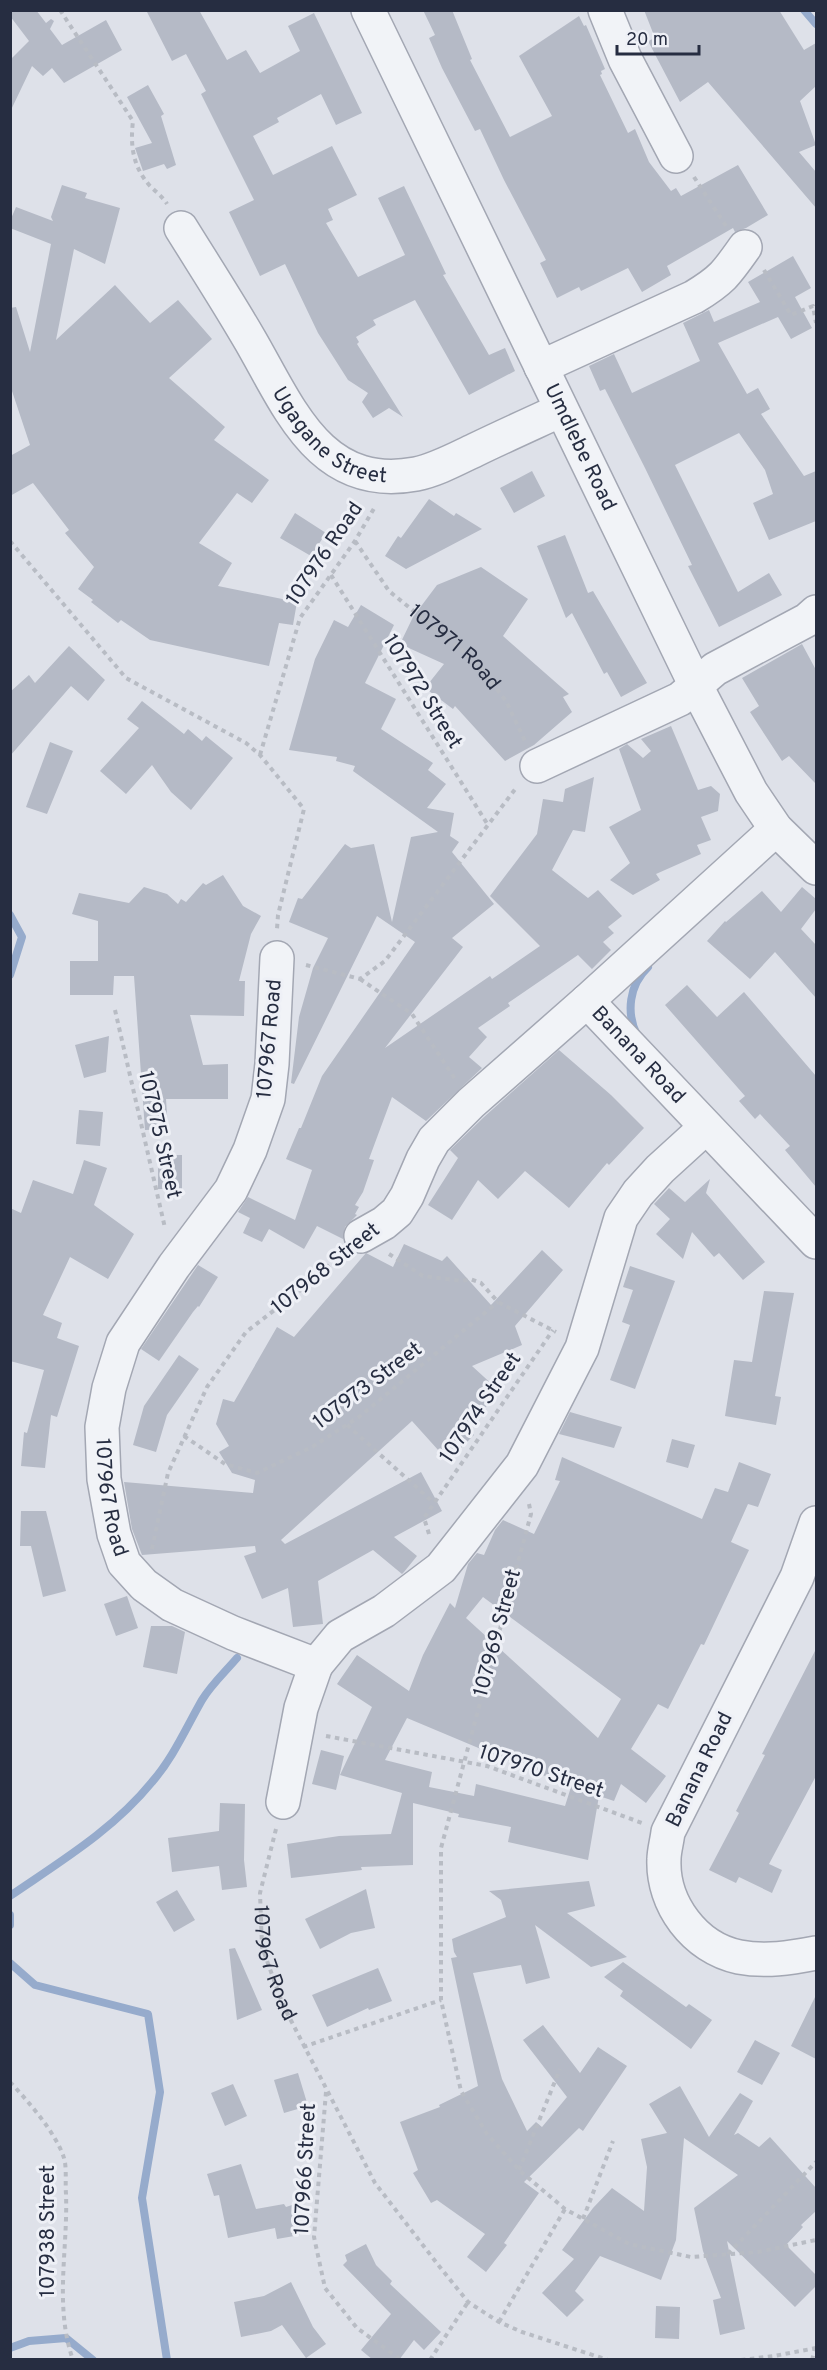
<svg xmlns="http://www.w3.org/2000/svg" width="827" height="2370" viewBox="0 0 827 2370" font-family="Overpass,sans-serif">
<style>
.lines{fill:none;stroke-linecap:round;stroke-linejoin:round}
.stream{stroke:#96abcc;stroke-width:8}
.building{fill:#b5bac6;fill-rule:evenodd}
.minor-casing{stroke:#a3a7b3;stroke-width:36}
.path{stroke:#b8bcc4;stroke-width:4;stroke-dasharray:4.5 4.5;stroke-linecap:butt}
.minor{stroke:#f1f3f7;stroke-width:33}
.labels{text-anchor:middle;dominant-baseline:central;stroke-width:6;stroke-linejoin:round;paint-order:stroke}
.street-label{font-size:21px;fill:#262d41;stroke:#eef0f6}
</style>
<rect width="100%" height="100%" fill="#dee1e9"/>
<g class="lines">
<path class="stream" d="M 804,10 L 816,24
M 10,915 L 22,937 L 10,975
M 637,1035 C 626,1013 629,985 648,967
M 10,1896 C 61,1861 113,1830 152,1782 C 173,1758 186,1728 202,1700 C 211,1685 225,1672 237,1658
M 10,1915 L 10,1925
M 10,1963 L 35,1985 L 148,2014 L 160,2092 L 142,2198 L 167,2360
M 10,2348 L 29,2341 L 66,2338 L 93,2360"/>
</g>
<path class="building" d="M 10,10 L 36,10 L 46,23 L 51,19 L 54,21 L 50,29 L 62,45 L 106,20 L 122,50 L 64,83 L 52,68 L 43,76 L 32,66 L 10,112 L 10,60 L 29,41 L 10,16 Z
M 146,10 L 199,10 L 227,60 L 246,50 L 260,73 L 300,51 L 288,26 L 314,13 L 362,113 L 336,125 L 321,94 L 277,118 L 279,122 L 253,136 L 273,175 L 332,146 L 357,195 L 328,209 L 333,220 L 326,223 L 358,277 L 405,255 L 378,198 L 404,186 L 446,274 L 443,275 L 489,355 L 505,348 L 515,371 L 469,395 L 415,300 L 373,320 L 376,325 L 356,337 L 359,342 L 357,344 L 403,417 L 389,408 L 373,418 L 362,402 L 368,393 L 348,380 L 334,358 L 318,333 L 285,264 L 260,276 L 229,212 L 254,200 L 201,94 L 206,91 L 186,54 L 172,61 Z
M 423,10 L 452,10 L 472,59 L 470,60 L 510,137 L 552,116 L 519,56 L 579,16 L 584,26 L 586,25 L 605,69 L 601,71 L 602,74 L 600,75 L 628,133 L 635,129 L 649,162 L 671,191 L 676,188 L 681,196 L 738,165 L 768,215 L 746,228 L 735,232 L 733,228 L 667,266 L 671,275 L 642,292 L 628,268 L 581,291 L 579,287 L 557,298 L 540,263 L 546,260 L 504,180 L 480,129 L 475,131 L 442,68 L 429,38 L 435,35 Z
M 644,10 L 779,10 L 804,50 L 816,43 L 816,86 L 800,101 L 816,145 L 799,152 L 816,172 L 816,208 L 708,82 L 680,102 L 648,41 L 655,38 Z
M 148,85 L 164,114 L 161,116 L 176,165 L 167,169 L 164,164 L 143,171 L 135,148 L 152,143 L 127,97 Z
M 62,185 L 87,193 L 85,198 L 120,208 L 105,264 L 74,249 L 56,340 L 115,285 L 150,323 L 178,300 L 212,339 L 169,378 L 225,427 L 214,440 L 269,480 L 252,503 L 237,493 L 199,543 L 232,563 L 218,586 L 297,602 L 293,625 L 279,623 L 269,666 L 150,640 L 121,620 L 118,623 L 91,602 L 93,600 L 78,589 L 94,567 L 65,533 L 69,530 L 33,483 L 10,496 L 10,456 L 30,445 L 10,385 L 10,308 L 16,307 L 30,352 L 51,244 L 10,228 L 10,221 L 16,207 L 53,221 L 51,217 Z
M 793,256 L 811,288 L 795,297 L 812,328 L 791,339 L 778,317 L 718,343 L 747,394 L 758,388 L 770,409 L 761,414 L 804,476 L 816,471 L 816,521 L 769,540 L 753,503 L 773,494 L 765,470 L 739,433 L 675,465 L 738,592 L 769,573 L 782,595 L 719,627 L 688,566 L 692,565 L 645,468 L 605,389 L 600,391 L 589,366 L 614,354 L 632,393 L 700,361 L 683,323 L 709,310 L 714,322 L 760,302 L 748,282 Z
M 532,471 L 545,496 L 514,513 L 500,488 Z
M 429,499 L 454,516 L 456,513 L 482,529 L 406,569 L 385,556 L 398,536 L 401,538 Z
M 295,513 L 326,533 L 311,556 L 280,538 Z
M 565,535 L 588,593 L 593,591 L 647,683 L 621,697 L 607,672 L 604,674 L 572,613 L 566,618 L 537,546 Z
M 481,567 L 528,599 L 503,636 L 569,694 L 563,697 L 572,712 L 534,745 L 505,761 L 455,706 L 453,709 L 425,688 L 444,664 L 400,644 L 413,617 L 437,585 Z
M 361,605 L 394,625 L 365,683 L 396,699 L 381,729 L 433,763 L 428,770 L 446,784 L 427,808 L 454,813 L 450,836 L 459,842 L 452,852 L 494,904 L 452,938 L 463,947 L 385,1048 L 490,976 L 492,979 L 540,946 L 490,896 L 537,834 L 543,799 L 563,802 L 565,789 L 594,777 L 585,832 L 573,830 L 552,870 L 588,898 L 598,890 L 622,916 L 608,927 L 614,933 L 603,942 L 611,950 L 592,969 L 578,955 L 508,1003 L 510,1006 L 478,1028 L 487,1037 L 469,1057 L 482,1068 L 426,1121 L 392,1097 L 369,1159 L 374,1160 L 363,1192 L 355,1205 L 359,1207 L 355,1214 L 357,1215 L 345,1227 L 343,1239 L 317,1226 L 304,1249 L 269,1229 L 262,1242 L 243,1233 L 250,1218 L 238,1212 L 248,1197 L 295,1220 L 312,1170 L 286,1159 L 299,1128 L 301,1128 L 322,1076 L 415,942 L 377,916 L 294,1084 L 291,1083 L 299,1017 L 313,968 L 328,938 L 289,922 L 298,898 L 302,899 L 345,844 L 351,848 L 374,844 L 392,922 L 411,837 L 438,832 L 353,771 L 355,766 L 336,761 L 337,757 L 289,750 L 315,659 L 334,620 L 348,627 Z
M 802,644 L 816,670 L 816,784 L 789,756 L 782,761 L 750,712 L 759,706 L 742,678 Z
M 69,646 L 105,680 L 88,701 L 71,686 L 10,756 L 10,692 L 29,675 L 35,683 Z
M 142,701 L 184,734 L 188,729 L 202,741 L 206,736 L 233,758 L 191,810 L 171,792 L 152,765 L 126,794 L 100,771 L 139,728 L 127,719 Z
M 671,726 L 698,790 L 711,786 L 720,794 L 718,811 L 701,817 L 711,840 L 697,845 L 701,854 L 656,874 L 660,880 L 633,895 L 610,880 L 630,863 L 609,827 L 641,810 L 619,749 L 627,744 L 643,758 L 651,751 L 641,739 Z
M 50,742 L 73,751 L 47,814 L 26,807 Z
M 223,875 L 243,906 L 261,916 L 251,934 L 239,981 L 245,981 L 244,1016 L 190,1015 L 203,1065 L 228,1064 L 228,1099 L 166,1099 L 168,1129 L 145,1130 L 134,976 L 114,976 L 113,995 L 70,995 L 70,961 L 98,961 L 98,921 L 72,914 L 79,893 L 129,903 L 144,887 L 167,894 L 178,904 L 181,899 L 186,902 L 203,883 L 206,885 Z
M 802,887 L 816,899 L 816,909 L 801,929 L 816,945 L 816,998 L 775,952 L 750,979 L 707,941 L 725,921 L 726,922 L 762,891 L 781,912 Z
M 687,985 L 717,1017 L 744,992 L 816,1076 L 816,1187 L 785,1150 L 790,1146 L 760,1114 L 755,1119 L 739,1101 L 745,1096 L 665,1005 Z
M 109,1036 L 106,1072 L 84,1078 L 75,1045 Z
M 559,1050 L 611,1095 L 644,1128 L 609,1165 L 607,1163 L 569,1208 L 525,1171 L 498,1199 L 478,1180 L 452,1220 L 428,1205 L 458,1158 L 450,1150 L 484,1117 Z
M 79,1110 L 103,1112 L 100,1146 L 76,1144 Z
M 158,1155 L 182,1155 L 182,1189 L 158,1189 Z
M 84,1160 L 107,1168 L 94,1205 L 134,1234 L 108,1279 L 70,1257 L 43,1315 L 62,1323 L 57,1338 L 79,1346 L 57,1417 L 51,1415 L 45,1468 L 21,1466 L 24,1432 L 27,1433 L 44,1370 L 10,1361 L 10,1208 L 21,1213 L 33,1180 L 73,1194 Z
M 710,1179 L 706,1193 L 765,1262 L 743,1280 L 719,1253 L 714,1257 L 692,1232 L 683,1259 L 656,1234 L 670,1219 L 654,1204 L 669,1188 L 685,1202 Z
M 404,1244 L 442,1261 L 447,1256 L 491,1305 L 542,1250 L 563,1270 L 515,1326 L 522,1345 L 472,1366 L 495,1387 L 491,1393 L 495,1398 L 465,1427 L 474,1435 L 448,1461 L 412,1421 L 281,1540 L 285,1544 L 421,1472 L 442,1511 L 394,1537 L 417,1556 L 404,1572 L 402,1574 L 373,1550 L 318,1581 L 323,1624 L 293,1627 L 288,1588 L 262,1599 L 244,1556 L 256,1552 L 255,1546 L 142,1555 L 132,1529 L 124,1482 L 253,1493 L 255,1480 L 232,1473 L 219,1452 L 229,1446 L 216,1424 L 223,1399 L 234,1402 L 277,1327 L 294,1337 L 366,1253 L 393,1267 Z
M 198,1265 L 218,1277 L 199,1307 L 198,1306 L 193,1312 L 159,1361 L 141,1349 Z
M 630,1266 L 675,1281 L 635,1389 L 610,1380 L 630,1325 L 622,1322 L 633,1290 L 623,1287 Z
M 764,1291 L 794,1293 L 775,1396 L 781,1397 L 776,1425 L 725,1416 L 734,1360 L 752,1362 Z
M 179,1355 L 199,1369 L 167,1415 L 156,1452 L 133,1445 L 144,1406 Z
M 570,1412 L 622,1427 L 614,1448 L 559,1434 Z
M 672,1439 L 695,1445 L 688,1468 L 666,1462 Z
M 562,1457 L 702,1519 L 715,1488 L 728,1492 L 739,1462 L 771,1474 L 758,1507 L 748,1504 L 731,1542 L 749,1550 L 704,1645 L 701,1644 L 668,1709 L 658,1704 L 631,1749 L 666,1776 L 646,1803 L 621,1784 L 614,1801 L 599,1796 L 588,1860 L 508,1842 L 511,1827 L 458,1817 L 459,1814 L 413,1803 L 413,1865 L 361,1867 L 362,1870 L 291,1878 L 287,1844 L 339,1836 L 391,1834 L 402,1793 L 340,1775 L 372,1707 L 337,1684 L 357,1655 L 409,1691 L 423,1655 L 450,1603 L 455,1608 L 468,1564 L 477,1553 L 484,1555 L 495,1530 L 503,1520 L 534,1534 L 560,1481 L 555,1480 ZM 483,1597 L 621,1699 L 598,1738 L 466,1618 ZM 407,1718 L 571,1787 L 565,1806 L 476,1784 L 474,1796 L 429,1787 L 432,1772 L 385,1760 Z
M 21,1511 L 46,1511 L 66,1591 L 43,1597 L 31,1546 L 20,1546 Z
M 127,1596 L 138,1628 L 116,1636 L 104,1604 Z
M 151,1626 L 172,1626 L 185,1632 L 177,1674 L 143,1667 Z
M 816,1649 L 816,1776 L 769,1864 L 782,1870 L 772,1893 L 739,1877 L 736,1883 L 709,1870 L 739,1813 L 736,1811 L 765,1755 L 762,1754 Z
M 321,1750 L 344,1756 L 336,1790 L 312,1784 Z
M 220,1803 L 245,1804 L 244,1860 L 247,1887 L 222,1890 L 219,1866 L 172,1872 L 168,1838 L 219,1831 Z
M 589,1881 L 595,1906 L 567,1913 L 627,1957 L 591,1967 L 535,1925 L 550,1978 L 526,1984 L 521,1965 L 473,1973 L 502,2079 L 527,2131 L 536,2122 L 542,2127 L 567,2097 L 523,2040 L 543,2025 L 580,2073 L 598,2047 L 627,2066 L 583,2131 L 579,2128 L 524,2182 L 539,2193 L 504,2243 L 507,2245 L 486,2272 L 467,2257 L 485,2234 L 437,2200 L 431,2203 L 413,2173 L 418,2170 L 400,2122 L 440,2107 L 439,2105 L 478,2086 L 451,1958 L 457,1957 L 454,1952 L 452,1939 L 506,1917 L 501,1900 L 489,1891 Z
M 366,1889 L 375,1928 L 351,1933 L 320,1949 L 305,1919 Z
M 177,1890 L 195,1920 L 174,1932 L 156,1902 Z
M 235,1948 L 262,2010 L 237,2020 L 229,1949 Z
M 623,1962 L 686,2007 L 689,2004 L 712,2020 L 691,2049 L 620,1996 L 623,1991 L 604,1977 Z
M 378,1968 L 392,2001 L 369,2010 L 368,2008 L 327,2027 L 312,1995 Z
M 816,1995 L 816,2059 L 791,2046 Z
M 755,2040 L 780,2053 L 762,2085 L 737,2072 Z
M 298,2073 L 308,2106 L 284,2113 L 274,2080 Z
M 233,2084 L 247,2116 L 225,2126 L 211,2093 Z
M 680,2086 L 709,2137 L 740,2093 L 753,2101 L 734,2135 L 738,2133 L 759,2147 L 770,2137 L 816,2188 L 816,2211 L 801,2225 L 803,2227 L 786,2245 L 816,2275 L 816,2286 L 795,2307 L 727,2241 L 745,2329 L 720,2335 L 713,2300 L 721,2298 L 703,2251 L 694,2208 L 738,2175 L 684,2138 L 676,2240 L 661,2280 L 600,2256 L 575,2291 L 584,2300 L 567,2317 L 542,2293 L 574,2259 L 562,2250 L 593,2208 L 612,2188 L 644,2211 L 647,2167 L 641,2139 L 667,2133 L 649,2104 Z
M 241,2164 L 256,2209 L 284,2204 L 286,2207 L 295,2204 L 300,2235 L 277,2239 L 275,2228 L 228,2238 L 219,2195 L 214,2196 L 207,2174 Z
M 366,2244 L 376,2265 L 392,2281 L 390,2284 L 441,2332 L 424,2350 L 414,2340 L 399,2360 L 373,2360 L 361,2350 L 391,2314 L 343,2265 L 347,2261 L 345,2255 Z
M 291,2282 L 313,2327 L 326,2344 L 306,2358 L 282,2325 L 271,2331 L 241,2337 L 234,2302 L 264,2296 Z
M 656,2306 L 680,2307 L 679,2339 L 655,2338 Z"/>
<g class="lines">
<g class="minor-casing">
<g id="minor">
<path id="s3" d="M 368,10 L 695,684 L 751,792 L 776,829 L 816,868"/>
<path d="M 605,10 L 625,59 L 676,156"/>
<path id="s4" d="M 181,228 C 204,265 228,302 250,340 C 289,407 320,492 416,474 C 436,470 456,459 475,450 C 504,436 533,423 561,410"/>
<path d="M 541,367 L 694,297 C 722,280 726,274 745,247"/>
<path d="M 537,766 L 680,699 L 715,669 L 807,620 L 816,612"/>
<path id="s5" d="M 776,829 L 587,1001 L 816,1242"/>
<path id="s6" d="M 277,958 L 272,1064 L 268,1099 L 250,1150 L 231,1190 L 174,1266 L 123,1343 L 109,1388 L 102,1427 L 104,1479 L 114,1534 L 124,1563 L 144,1585 L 172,1605 L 233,1633 L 316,1665 L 301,1708 L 283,1802"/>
<path d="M 361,1236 L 384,1223 L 397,1212 L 407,1196 L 423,1159 L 434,1140 L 471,1103 L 587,1001"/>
<path d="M 816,1523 L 797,1577 L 668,1832 C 667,1841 664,1851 664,1859 C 662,1904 695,1948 739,1957 C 766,1962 790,1958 816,1953"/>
<path d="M 316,1665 L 340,1636 L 384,1611 L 441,1568 L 522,1465 L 582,1348 L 621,1218 L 638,1193 L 660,1169 L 705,1128"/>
</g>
</g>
<g class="path">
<path d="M 60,10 L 133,121 C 130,146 133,167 150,186 C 156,192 163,197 167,204"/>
<path d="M 694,177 L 726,226"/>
<path d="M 764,270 L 791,315 L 813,306 L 816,323"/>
<path d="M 10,541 L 126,678 L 246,743 L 260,755 L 304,809 L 278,915 L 277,929"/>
<path id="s1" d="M 355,541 L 389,591 L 475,661 L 506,701 L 525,741"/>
<path d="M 331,575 L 488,825"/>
<path d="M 260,755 L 300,618 L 355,541 L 376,505"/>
<path d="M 306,965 L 360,979 L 385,961 L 516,788"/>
<path d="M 360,979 L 412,1014 L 455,1079"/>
<path d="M 115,1010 L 165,1228"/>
<path d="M 389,1254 L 423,1276 L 462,1281 L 470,1279 L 481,1283 L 498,1302 L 556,1332"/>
<path d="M 347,1425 L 434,1503"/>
<path d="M 184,1436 L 225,1464 L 257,1473 L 312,1447 L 359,1417 L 498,1302"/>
<path d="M 529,1504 L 531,1514 L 441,1848 L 441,2000 L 461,2091 L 487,2134 L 519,2170 L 565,2209 L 629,2244 L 691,2257 L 758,2252 L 816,2240"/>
<path d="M 429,1534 L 424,1518 L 553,1330"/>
<path d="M 152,1549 L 168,1473 L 207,1387 L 246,1332 L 311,1282 L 340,1255"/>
<path d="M 326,1736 L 487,1766 L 642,1823"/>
<path id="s2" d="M 276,1829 L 260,1893 L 262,1947 L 283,2005 L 375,2183 L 439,2266 L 468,2302 L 499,2322 L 522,2332 L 608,2360"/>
<path d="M 303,2047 L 441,2000"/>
<path d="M 10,2082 C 28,2101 56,2133 64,2158 C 67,2168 65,2183 66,2194 C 68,2250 54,2306 73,2360"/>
<path d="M 326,2092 L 314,2237 L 325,2288 L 357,2328 L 401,2360"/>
<path d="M 519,2170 L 560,2069"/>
<path d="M 583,2219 L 613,2141"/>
<path d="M 728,2254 L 816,2162"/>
<path d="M 499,2322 L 565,2209"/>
<path d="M 430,2360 L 468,2302"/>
<path d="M 741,2360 L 774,2356 L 816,2348"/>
<path d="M 812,2360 L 815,2349"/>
</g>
<use href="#minor" class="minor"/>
</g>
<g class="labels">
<g class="street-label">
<text stroke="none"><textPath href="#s4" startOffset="261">Ugagane Street</textPath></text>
<text stroke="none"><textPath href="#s3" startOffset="486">Umdlebe Road</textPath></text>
<text transform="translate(325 554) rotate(-56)">107976 Road</text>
<text stroke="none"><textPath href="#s1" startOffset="147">107971 Road</textPath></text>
<text transform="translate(422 692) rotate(58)">107972 Street</text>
<text transform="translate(270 1039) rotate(-85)">107967 Road</text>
<text stroke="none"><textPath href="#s5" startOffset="330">Banana Road</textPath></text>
<text transform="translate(159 1135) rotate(77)">107975 Street</text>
<text transform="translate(326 1269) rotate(-39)">107968 Street</text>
<text transform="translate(368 1386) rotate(-37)">107973 Street</text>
<text transform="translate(481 1408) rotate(-56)">107974 Street</text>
<text stroke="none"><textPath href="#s6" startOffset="585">107967 Road</textPath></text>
<text transform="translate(498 1633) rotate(-75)">107969 Street</text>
<text transform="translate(700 1770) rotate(-64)">Banana Road</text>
<text transform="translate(541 1772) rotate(18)">107970 Street</text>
<text stroke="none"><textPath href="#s2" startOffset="138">107967 Road</textPath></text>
<text transform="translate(306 2169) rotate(-87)">107966 Street</text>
<text transform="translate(48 2231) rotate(-90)">107938 Street</text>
</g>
</g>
<rect width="827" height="2370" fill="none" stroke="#262d41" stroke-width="24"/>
<path d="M617 45v9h82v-9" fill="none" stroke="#262d41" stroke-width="3"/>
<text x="626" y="45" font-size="18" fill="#262d41" stroke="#eef0f6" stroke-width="4.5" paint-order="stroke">20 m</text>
</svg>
